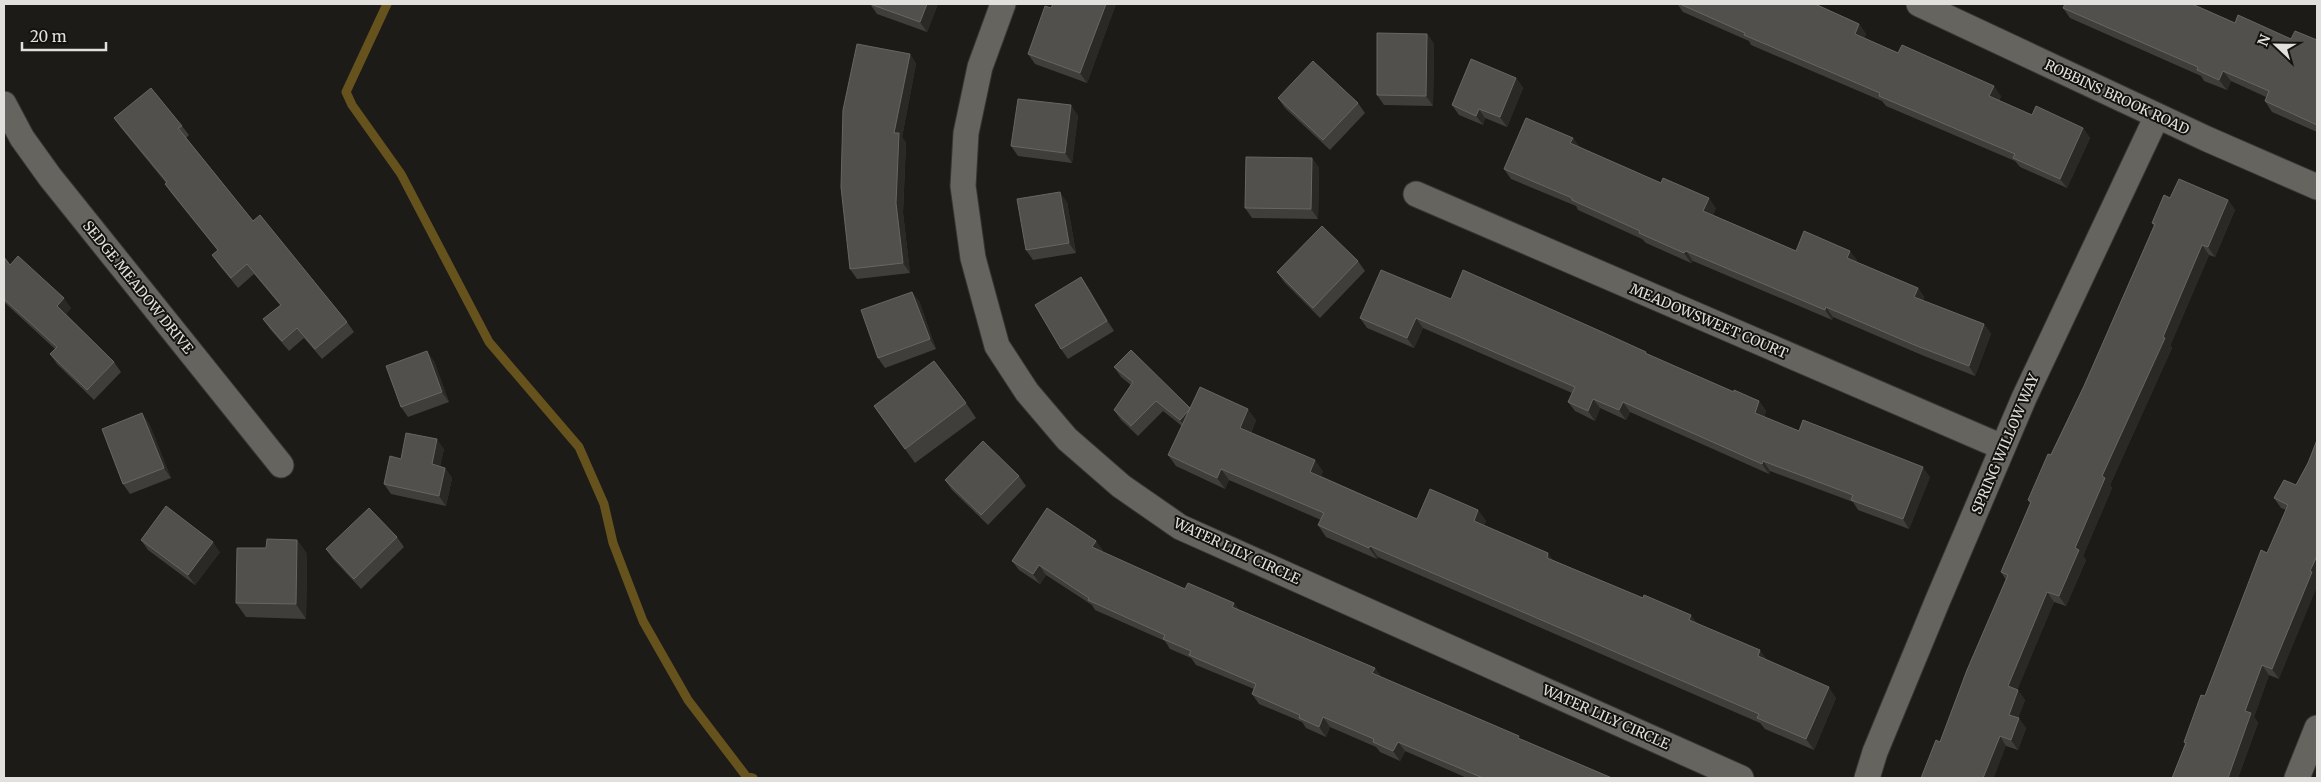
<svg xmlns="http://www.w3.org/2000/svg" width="2321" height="782" viewBox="0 0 2321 782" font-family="Merriweather,serif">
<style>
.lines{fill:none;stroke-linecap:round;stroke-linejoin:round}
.stream{stroke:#65521d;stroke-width:9}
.minor-casing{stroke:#373634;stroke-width:27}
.minor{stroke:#66645f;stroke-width:25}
.wall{fill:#403e3a}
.shaded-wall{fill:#2a2925}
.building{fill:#51504c;stroke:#686662}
.labels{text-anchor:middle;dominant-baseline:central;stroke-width:4;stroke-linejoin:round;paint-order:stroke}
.street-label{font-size:14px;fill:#e1e0dd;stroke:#13120e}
</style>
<rect width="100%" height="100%" fill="#1c1b17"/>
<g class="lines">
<path class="stream" d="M 387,4 L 346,92 L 352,105 L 401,174 L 489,342 L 579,447 L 604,504 L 613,543 L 643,621 L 688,700 L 746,776 L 753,778"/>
<g class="minor-casing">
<path id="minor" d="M 1003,4 L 980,67 L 966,133 L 963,186 L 973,258 L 997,346 L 1027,392 L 1067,439 L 1121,486 L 1180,527 L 1741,778
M 1919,4 L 2207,139 L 2317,187
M 4,104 L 22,138 L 50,177 L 281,465
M 1416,194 L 2002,447
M 1867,778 L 1875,752 L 1937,602 L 2024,398 L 2157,116
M 2297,778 L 2317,728"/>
</g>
<use href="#minor" class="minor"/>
</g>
<path class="wall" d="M 870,4 L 938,4 L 927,32 L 877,14 Z
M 1053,4 L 1119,4 L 1119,5 L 1116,4 L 1087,83 L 1035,64 L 1028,54 Z
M 1676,4 L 1815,4 L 1859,24 L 1866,34 L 1864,38 L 2001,96 L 1999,101 L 2032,115 L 2083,128 L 2090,138 L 2067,188 L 2020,167 L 2015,161 L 1886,106 L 1882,101 L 1751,45 L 1749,41 L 1683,12 L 1678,5 Z
M 2063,8 L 2235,23 L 2291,39 L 2317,40 L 2317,132 L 2272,112 L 2265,101 L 2266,97 L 2231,81 L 2227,90 L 2204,81 L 2201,76 L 2070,18 Z
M 1427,34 L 1434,44 L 1433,106 L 1384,105 L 1377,95 Z
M 910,54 L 916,64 L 902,137 L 906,143 L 903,213 L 910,273 L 857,279 L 850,269 Z
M 1516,78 L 1523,88 L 1507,127 L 1485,118 L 1483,125 L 1459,115 L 1452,105 Z
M 1278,98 L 1358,103 L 1365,113 L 1330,150 L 1285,108 Z
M 1078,115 L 1072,163 L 1018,156 L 1011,146 Z
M 114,118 L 182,126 L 189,135 L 186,138 L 253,221 L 347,322 L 354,332 L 322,359 L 304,338 L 289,351 L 270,329 L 263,319 L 280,305 L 254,274 L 238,288 L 219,265 L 212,255 L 218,251 L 172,194 L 165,184 L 166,183 L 121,128 Z
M 1573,138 L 1579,147 L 1716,208 L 1713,215 L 1796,251 L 1857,260 L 1856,262 L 1918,288 L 1924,297 L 1923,301 L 1984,324 L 1991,334 L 1975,376 L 1924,356 L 1833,317 L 1832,320 L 1693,261 L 1691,263 L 1646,243 L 1642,239 L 1578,210 L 1576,206 L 1511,179 L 1504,169 Z
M 1312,158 L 1319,168 L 1318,219 L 1252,218 L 1245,208 Z
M 2170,198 L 2228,200 L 2235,210 L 2215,257 L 2209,255 L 2170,346 L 2172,348 L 2110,485 L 2112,488 L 2083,556 L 2086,560 L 2066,606 L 2054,602 L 2017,689 L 2025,700 L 2018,718 L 2026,728 L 2018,750 L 2006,746 L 1940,742 L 2006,580 L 2001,572 L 2030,503 L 2028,500 L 2084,386 L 2154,226 L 2152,223 Z
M 1067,202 L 1076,253 L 1033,260 L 1026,250 Z
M 4,257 L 10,265 L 71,308 L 66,314 L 114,362 L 121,372 L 94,400 L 57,364 L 50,354 L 55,349 L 4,302 Z
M 1358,261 L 1365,271 L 1320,318 L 1284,282 L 1277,272 Z
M 1081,277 L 1088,287 L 1114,331 L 1068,359 L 1061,349 Z
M 1451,299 L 1646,352 L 1648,355 L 1734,392 L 1759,401 L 1766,411 L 1764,417 L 1799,431 L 1930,477 L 1909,529 L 1858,510 L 1853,502 L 1770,471 L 1769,474 L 1630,412 L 1626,420 L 1600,408 L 1595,421 L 1575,411 L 1568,402 L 1572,393 L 1423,328 L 1414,348 L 1367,328 L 1360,318 Z
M 919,301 L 936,349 L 885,368 L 878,358 Z
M 434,361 L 449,402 L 408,417 L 401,407 Z
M 1114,367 L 1190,408 L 1256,420 L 1251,433 L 1323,471 L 1321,476 L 1417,519 L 1478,510 L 1486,521 L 1484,525 L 1553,560 L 1697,623 L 1836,698 L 1814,750 L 1765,729 L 1760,723 L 1378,557 L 1377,559 L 1326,537 L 1318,525 L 1321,520 L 1229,480 L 1225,489 L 1176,466 L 1168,455 L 1182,426 L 1163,411 L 1138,436 L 1121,420 L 1114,410 L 1131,385 L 1121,377 Z
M 966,403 L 976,418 L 915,463 L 874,406 Z
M 149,423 L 171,478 L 130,494 L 123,484 Z
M 444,449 L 440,466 L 445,468 L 452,478 L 446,506 L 391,494 L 384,484 L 401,459 Z
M 2308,463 L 2279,679 L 2269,675 L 2254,717 L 2258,723 L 2238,778 L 2172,778 L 2185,744 L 2184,742 L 2205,696 L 2286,510 L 2281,508 L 2274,498 L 2296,485 Z
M 1019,476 L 1026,486 L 988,525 L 952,490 L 945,480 Z
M 397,537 L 404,547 L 361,589 L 333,559 L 326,549 Z
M 141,540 L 220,552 L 195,585 L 148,550 Z
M 297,540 L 307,554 L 306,619 L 246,617 L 236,603 Z
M 1096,541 L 1103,551 L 1102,552 L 1185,589 L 1234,603 L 1239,610 L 1375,668 L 1381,677 L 1521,740 L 1612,778 L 1467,778 L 1405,751 L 1400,761 L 1380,752 L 1376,747 L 1330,727 L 1326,737 L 1306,728 L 1302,722 L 1259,704 L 1252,694 L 1254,689 L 1196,665 L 1191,658 L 1170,649 L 1165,641 L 1095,610 L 1092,605 L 1046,575 L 1040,584 L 1019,570 L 1012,561 Z"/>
<path class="shaded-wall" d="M 927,4 L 938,4 L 927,32 L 920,22 Z
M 1106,4 L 1116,4 L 1087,83 L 1080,73 Z
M 1859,24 L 1866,34 L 1862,44 L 1855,34 Z
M 1427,34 L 1434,44 L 1433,106 L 1426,96 Z
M 910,54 L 916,64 L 902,137 L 906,143 L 903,213 L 910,273 L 903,263 L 896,203 L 894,133 Z
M 2223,71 L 2231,81 L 2227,90 L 2219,80 Z
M 1516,78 L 1523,88 L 1507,127 L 1500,117 Z
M 1994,86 L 2001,96 L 1996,106 L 1989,96 Z
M 1071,105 L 1078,115 L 1072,163 L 1065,153 Z
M 1479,109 L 1485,118 L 1483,125 L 1476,116 Z
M 2083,128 L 2090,138 L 2067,188 L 2060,179 Z
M 1573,138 L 1580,147 L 1570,143 Z
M 1312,158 L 1319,168 L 1318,219 L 1311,209 Z
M 1060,192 L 1067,202 L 1076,253 L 1069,243 Z
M 1709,198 L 1716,208 L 1710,221 L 1703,211 Z
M 2228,200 L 2235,210 L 2215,257 L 2208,247 Z
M 2202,245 L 2209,255 L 2170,346 L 2172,348 L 2110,485 L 2112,488 L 2083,556 L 2086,560 L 2066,606 L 2059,596 L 2075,548 L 2102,476 Z
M 1686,251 L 1693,261 L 1691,263 L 1684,253 Z
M 1850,251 L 1857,260 L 1854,268 L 1847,258 Z
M 1081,277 L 1088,287 L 1114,331 L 1107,321 Z
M 1918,288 L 1924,297 L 1921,307 L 1914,297 Z
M 912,292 L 919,301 L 936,349 L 930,339 Z
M 64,298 L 71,308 L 64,316 L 57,306 Z
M 1826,307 L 1833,317 L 1832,320 L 1825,310 Z
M 1416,318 L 1423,328 L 1414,348 L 1407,338 Z
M 1984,324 L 1991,334 L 1975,376 L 1969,366 Z
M 427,351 L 434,361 L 449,402 L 442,392 Z
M 1593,399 L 1600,408 L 1595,421 L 1588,411 Z
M 1759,401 L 1766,411 L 1762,423 L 1755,413 Z
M 1623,402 L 1630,412 L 1626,420 L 1619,410 Z
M 1191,408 L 1187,430 L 1180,420 Z
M 1248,409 L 1256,420 L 1248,439 L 1240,428 Z
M 142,413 L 149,423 L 171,478 L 164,468 Z
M 437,439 L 444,449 L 438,474 L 432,464 Z
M 1315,460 L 1323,471 L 1318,483 L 1310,472 Z
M 1763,461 L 1770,471 L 1769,474 L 1762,464 Z
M 1923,467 L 1930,477 L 1909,529 L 1903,519 Z
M 445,468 L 452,478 L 446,506 L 439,496 Z
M 1221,469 L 1229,480 L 1225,489 L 1217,478 Z
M 1478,510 L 1486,521 L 1481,532 L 1474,521 Z
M 297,540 L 307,554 L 306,619 L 296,604 Z
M 1096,541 L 1103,551 L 1099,557 L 1092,547 Z
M 213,542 L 220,552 L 195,585 L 188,575 Z
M 1370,546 L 1378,557 L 1377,559 L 1369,548 Z
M 1548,553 L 1556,564 L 1547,558 Z
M 2317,556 L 2317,587 L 2279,679 L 2272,669 L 2310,571 Z
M 1039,565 L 1046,575 L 1040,584 L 1033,574 Z
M 2047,592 L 2054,602 L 2015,696 L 2008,686 Z
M 1234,603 L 1241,613 L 1232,607 Z
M 1691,615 L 1699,626 L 1689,620 Z
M 1760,650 L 1768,661 L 1758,656 Z
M 2262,665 L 2269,675 L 2254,717 L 2258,723 L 2238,778 L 2228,778 L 2245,711 Z
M 1375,668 L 1381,678 L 1372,673 Z
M 1829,687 L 1836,698 L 1814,750 L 1806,739 Z
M 2018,690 L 2025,700 L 2016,724 L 2009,715 Z
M 1323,717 L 1330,727 L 1326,737 L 1319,727 Z
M 2019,718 L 2026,728 L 2018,750 L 2011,740 Z
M 2000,736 L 2006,746 L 1994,778 L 1983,778 Z
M 1398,742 L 1405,751 L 1400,761 L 1393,751 Z"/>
<path class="building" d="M 870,4 L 927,4 L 920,22 Z
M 1053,4 L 1106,4 L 1080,73 L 1028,54 L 1045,6 L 1051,8 Z
M 1680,4 L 1815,4 L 1859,24 L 1855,34 L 1898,53 L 1902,45 L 1994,86 L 1989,96 L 2032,115 L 2036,106 L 2083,128 L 2060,179 L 2013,158 L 2015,154 L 1879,96 L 1880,93 L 1744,35 L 1745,33 Z
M 2065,4 L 2192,4 L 2235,23 L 2238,15 L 2291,39 L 2295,31 L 2317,40 L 2317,125 L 2265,101 L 2269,91 L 2223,71 L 2219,80 L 2197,70 L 2198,67 L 2063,8 Z
M 1377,33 L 1427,34 L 1426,96 L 1377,95 Z
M 857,44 L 910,54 L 894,133 L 899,133 L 896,203 L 903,263 L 850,269 L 841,187 L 843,110 Z
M 1471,59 L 1516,78 L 1500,117 L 1479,109 L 1476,116 L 1452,105 Z
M 1313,61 L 1358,103 L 1323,140 L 1278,98 Z
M 151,88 L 182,126 L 178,128 L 253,221 L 260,215 L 347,322 L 315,349 L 297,328 L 282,341 L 263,319 L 281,305 L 247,264 L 231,278 L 212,255 L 218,250 L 165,184 L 167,182 L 114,118 Z
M 1018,99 L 1071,105 L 1065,153 L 1011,146 Z
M 1526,118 L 1573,138 L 1570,143 L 1661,183 L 1663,178 L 1709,198 L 1703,211 L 1796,251 L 1804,231 L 1850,251 L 1847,258 L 1918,288 L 1914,297 L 1984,324 L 1969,366 L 1917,346 L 1826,307 L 1825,310 L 1686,251 L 1684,253 L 1639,233 L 1640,231 L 1572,200 L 1572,198 L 1504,169 Z
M 1246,157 L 1312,158 L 1311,209 L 1245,208 Z
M 2179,179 L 2228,200 L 2208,247 L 2202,245 L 2163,337 L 2165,338 L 2102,476 L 2105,478 L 2075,548 L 2079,550 L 2059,596 L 2047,592 L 2008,686 L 2018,690 L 2009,715 L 2019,718 L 2011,740 L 2000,736 L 1983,778 L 1921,778 L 1936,740 L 1940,742 L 1967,670 L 2008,575 L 2001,572 L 2031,502 L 2028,500 L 2048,454 L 2051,455 L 2084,386 L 2155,224 L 2152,223 L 2164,195 L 2170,198 Z
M 1060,192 L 1069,243 L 1026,250 L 1017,199 Z
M 1322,226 L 1358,261 L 1313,308 L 1277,272 Z
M 18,256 L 64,298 L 57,306 L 114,362 L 87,390 L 50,354 L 57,347 L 4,299 L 4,257 L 10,265 Z
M 1381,270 L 1451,299 L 1463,270 L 1600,331 L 1646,352 L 1645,353 L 1734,392 L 1734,390 L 1759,401 L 1755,413 L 1799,431 L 1803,420 L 1923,467 L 1903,519 L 1851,500 L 1853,495 L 1763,461 L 1762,464 L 1623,402 L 1619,410 L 1593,399 L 1588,411 L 1568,402 L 1575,387 L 1416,318 L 1407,338 L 1360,318 Z
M 1081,277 L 1107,321 L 1061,349 L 1035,305 Z
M 912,292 L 930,339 L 878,358 L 861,310 Z
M 1131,350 L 1190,408 L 1189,410 L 1180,420 L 1156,401 L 1131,426 L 1114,410 L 1133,382 L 1114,367 Z
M 427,351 L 442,392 L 401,407 L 386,366 Z
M 934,361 L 966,403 L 905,449 L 874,406 Z
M 1200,387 L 1248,409 L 1240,428 L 1315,460 L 1310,472 L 1417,519 L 1430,489 L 1478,510 L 1474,521 L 1548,553 L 1547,558 L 1643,598 L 1644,595 L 1691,615 L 1689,620 L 1760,650 L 1758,656 L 1829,687 L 1806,739 L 1757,718 L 1759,714 L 1370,546 L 1369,548 L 1318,525 L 1324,513 L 1221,469 L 1217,478 L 1168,455 Z
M 142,413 L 164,468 L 123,484 L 102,429 Z
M 406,433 L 437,439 L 432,464 L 445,468 L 439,496 L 384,484 L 390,456 L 401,459 Z
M 2317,440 L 2317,556 L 2310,571 L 2312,572 L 2272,669 L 2262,665 L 2245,711 L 2251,713 L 2228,778 L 2172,778 L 2186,743 L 2184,742 L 2201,695 L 2205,696 L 2261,550 L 2267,553 L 2288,505 L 2274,498 L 2284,480 L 2296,485 L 2308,463 Z
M 983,441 L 1019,476 L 981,515 L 945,480 Z
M 166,506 L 213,542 L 188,575 L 141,540 Z
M 369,508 L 397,537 L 354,579 L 326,549 Z
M 1047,508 L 1096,541 L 1092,547 L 1185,589 L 1188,583 L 1234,603 L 1232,607 L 1375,668 L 1372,673 L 1519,736 L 1518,738 L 1612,778 L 1483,778 L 1398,742 L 1393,751 L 1373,742 L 1374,739 L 1323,717 L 1319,727 L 1299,718 L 1300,715 L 1252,694 L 1256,684 L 1189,655 L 1191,651 L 1163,639 L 1165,635 L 1088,600 L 1089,598 L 1039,565 L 1033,574 L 1012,561 Z
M 267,539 L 297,540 L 296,604 L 236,603 L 237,548 L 266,548 Z"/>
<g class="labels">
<g class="street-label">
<text transform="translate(2117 97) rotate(25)">ROBBINS BROOK ROAD</text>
<text transform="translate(138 287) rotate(51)">SEDGE MEADOW DRIVE</text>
<text transform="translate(1709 321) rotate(23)">MEADOWSWEET COURT</text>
<text transform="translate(2005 444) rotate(-67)">SPRING WILLOW WAY</text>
<text transform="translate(1237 551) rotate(25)">WATER LILY CIRCLE</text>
<text transform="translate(1606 717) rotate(24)">WATER LILY CIRCLE</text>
</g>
</g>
<rect width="2321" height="782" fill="none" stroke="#e1e0dd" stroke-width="10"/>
<g transform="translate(2276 45) rotate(292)" stroke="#13120e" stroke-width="4" paint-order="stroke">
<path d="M0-4L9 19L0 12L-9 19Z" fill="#e1e0dd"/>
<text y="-8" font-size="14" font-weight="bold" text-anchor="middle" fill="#e1e0dd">N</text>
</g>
<path d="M22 42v8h84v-8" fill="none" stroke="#e1e0dd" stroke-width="2.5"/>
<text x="30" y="42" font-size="15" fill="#e1e0dd" stroke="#13120e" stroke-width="4" paint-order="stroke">20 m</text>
</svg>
